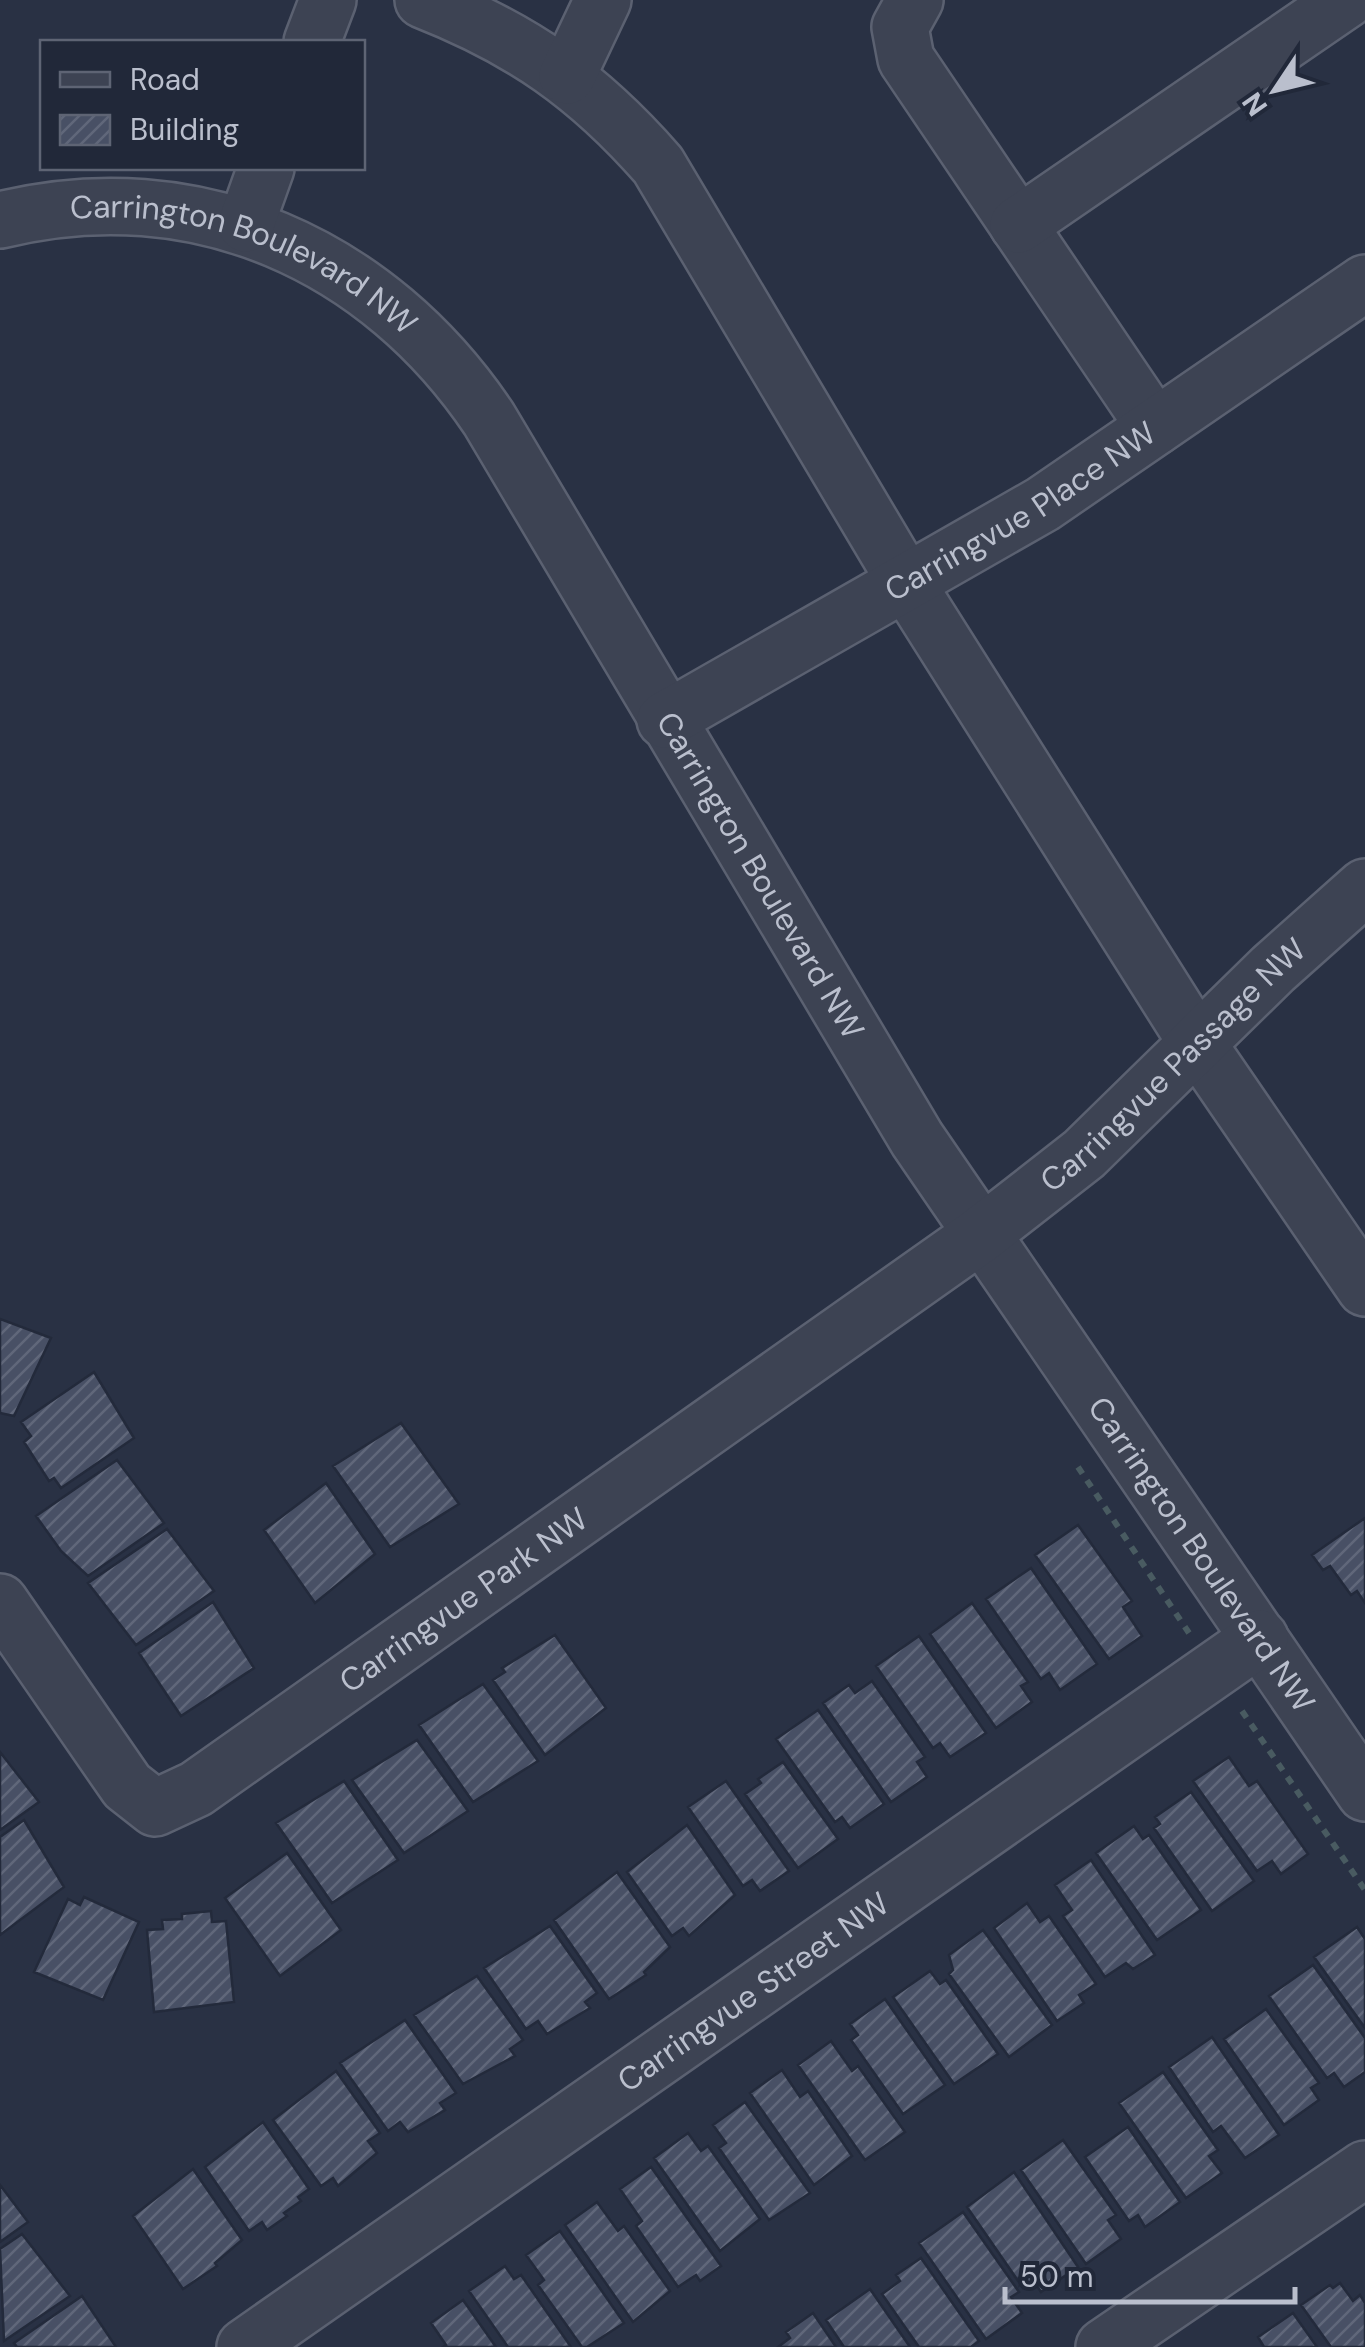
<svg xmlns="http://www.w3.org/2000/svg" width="1365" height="2347" viewBox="0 0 1365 2347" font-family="'DM Sans',sans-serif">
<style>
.building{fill:url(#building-hatch);stroke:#232a3b;stroke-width:2.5}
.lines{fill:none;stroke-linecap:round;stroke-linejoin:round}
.minor-casing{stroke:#5b6171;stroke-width:60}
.path{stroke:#495b61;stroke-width:6;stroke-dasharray:8 8;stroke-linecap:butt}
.minor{stroke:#3d4353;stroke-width:55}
.labels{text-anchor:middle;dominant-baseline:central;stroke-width:10;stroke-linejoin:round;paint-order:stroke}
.street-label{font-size:32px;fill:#babfcd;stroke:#212839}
</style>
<defs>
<pattern id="building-hatch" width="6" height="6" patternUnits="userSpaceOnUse" patternTransform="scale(2.5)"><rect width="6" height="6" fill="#485065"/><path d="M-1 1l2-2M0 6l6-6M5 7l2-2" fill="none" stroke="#60677a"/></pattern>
</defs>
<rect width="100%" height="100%" fill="#293144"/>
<path class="building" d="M 0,1319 L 51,1338 L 14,1416 L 0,1413 Z
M 94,1372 L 134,1438 L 61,1488 L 54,1478 L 49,1481 L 24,1442 L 31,1436 L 21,1422 Z
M 401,1423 L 459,1504 L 390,1547 L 333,1466 Z
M 117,1460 L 164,1523 L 88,1576 L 61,1551 L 36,1516 Z
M 326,1483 L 375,1554 L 315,1603 L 264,1530 Z
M 1365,1518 L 1365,1603 L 1357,1591 L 1351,1595 L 1330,1566 L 1323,1570 L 1312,1555 Z
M 1078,1525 L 1132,1601 L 1123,1607 L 1142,1636 L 1109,1659 L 1035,1555 Z
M 167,1529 L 214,1591 L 136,1645 L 88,1583 Z
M 1031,1568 L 1097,1664 L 1060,1690 L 1049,1673 L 1041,1679 L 986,1599 Z
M 213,1602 L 254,1668 L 181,1716 L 139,1653 Z
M 972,1603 L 1028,1682 L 1021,1686 L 1032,1702 L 996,1728 L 930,1634 Z
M 555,1635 L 606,1708 L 545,1755 L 493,1680 L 505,1672 L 502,1668 Z
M 919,1636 L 986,1733 L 950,1757 L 940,1743 L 933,1748 L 876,1666 Z
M 872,1681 L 925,1757 L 917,1762 L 927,1777 L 891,1802 L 823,1703 L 849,1685 L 855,1693 Z
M 483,1684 L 538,1761 L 473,1802 L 419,1725 Z
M 818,1710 L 884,1804 L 850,1828 L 842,1817 L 835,1822 L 776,1739 Z
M 417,1740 L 468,1811 L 404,1853 L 352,1780 Z
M 0,1752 L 39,1802 L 0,1830 Z
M 1229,1757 L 1249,1786 L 1257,1781 L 1308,1854 L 1281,1874 L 1272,1861 L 1257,1871 L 1193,1781 Z
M 783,1762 L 838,1839 L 798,1868 L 745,1794 L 761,1783 L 758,1779 Z
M 344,1781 L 398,1860 L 332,1903 L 276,1823 Z
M 726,1781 L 789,1871 L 760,1891 L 752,1880 L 743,1886 L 688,1807 Z
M 1191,1792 L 1254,1881 L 1212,1911 L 1154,1828 L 1160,1824 L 1155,1817 Z
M 24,1820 L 64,1887 L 0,1935 L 0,1837 Z
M 687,1825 L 735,1895 L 689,1936 L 683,1928 L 672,1936 L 627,1872 Z
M 1134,1826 L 1143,1839 L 1149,1835 L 1201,1910 L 1157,1940 L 1096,1853 Z
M 287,1853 L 341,1930 L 280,1976 L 225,1898 Z
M 1091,1860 L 1155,1955 L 1133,1969 L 1126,1963 L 1105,1977 L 1063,1916 L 1072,1910 L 1055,1885 Z
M 617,1872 L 670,1947 L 644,1972 L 646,1975 L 609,1999 L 554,1920 Z
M 84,1897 L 139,1922 L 103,2000 L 34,1972 L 68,1899 L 80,1905 Z
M 1027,1903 L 1040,1922 L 1049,1916 L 1096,1984 L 1079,1995 L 1084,2003 L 1057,2021 L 994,1928 Z
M 211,1911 L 212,1922 L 226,1921 L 234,2002 L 154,2012 L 147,1930 L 163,1929 L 162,1920 L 182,1919 L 182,1914 Z
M 550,1926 L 597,1993 L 585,2002 L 590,2008 L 547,2034 L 538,2021 L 526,2029 L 484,1968 Z
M 1357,1927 L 1365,1939 L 1365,2028 L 1314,1957 Z
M 983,1930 L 1052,2025 L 1009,2057 L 949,1974 L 953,1970 L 949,1955 Z
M 1313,1965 L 1365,2038 L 1365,2072 L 1344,2087 L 1334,2073 L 1327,2078 L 1269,1996 Z
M 930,1971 L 940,1984 L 946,1980 L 998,2054 L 954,2084 L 893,1997 Z
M 477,1976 L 523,2040 L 510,2049 L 515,2056 L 463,2084 L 414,2015 Z
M 885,1999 L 945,2085 L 903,2114 L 851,2040 L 858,2035 L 850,2024 Z
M 1266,2009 L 1319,2083 L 1311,2088 L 1319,2100 L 1284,2125 L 1224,2039 Z
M 405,2020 L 456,2093 L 440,2103 L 445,2110 L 408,2132 L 400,2122 L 388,2131 L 340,2063 Z
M 1212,2037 L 1279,2135 L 1245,2158 L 1221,2126 L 1213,2132 L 1169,2067 Z
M 831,2041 L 852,2071 L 858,2066 L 905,2132 L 865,2160 L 798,2065 Z
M 782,2070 L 800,2097 L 808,2091 L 852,2156 L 814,2185 L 750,2093 Z
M 336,2071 L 380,2133 L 368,2141 L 377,2153 L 338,2186 L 333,2178 L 321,2186 L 273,2120 Z
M 1163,2072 L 1218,2150 L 1209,2156 L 1222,2173 L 1186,2198 L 1119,2103 Z
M 745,2102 L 810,2193 L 769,2220 L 719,2148 L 726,2143 L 713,2125 Z
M 263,2122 L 309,2189 L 298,2197 L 301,2201 L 284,2213 L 287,2216 L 267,2230 L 262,2222 L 249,2231 L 205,2167 Z
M 1128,2127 L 1180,2202 L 1145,2227 L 1138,2215 L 1129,2221 L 1085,2157 Z
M 688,2133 L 701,2151 L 708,2146 L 760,2219 L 720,2251 L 654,2158 Z
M 1063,2140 L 1116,2215 L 1108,2220 L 1121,2239 L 1086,2264 L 1021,2170 Z
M 651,2167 L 721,2266 L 700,2281 L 696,2275 L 678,2287 L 636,2226 L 642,2221 L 620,2189 Z
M 193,2169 L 242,2240 L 215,2263 L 217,2266 L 183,2289 L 133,2216 Z
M 1014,2172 L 1078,2267 L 1041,2292 L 1033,2280 L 1023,2288 L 967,2207 Z
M 0,2185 L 28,2222 L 0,2242 Z
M 597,2202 L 618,2231 L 624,2226 L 670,2291 L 633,2322 L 565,2225 Z
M 963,2212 L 1019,2292 L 1011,2297 L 1022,2313 L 986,2339 L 919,2243 Z
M 560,2231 L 624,2323 L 587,2347 L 582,2347 L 538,2285 L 544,2280 L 526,2255 Z
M 22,2234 L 70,2296 L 4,2341 L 0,2249 Z
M 921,2258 L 979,2341 L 971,2347 L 919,2347 L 882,2294 L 900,2281 L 896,2275 Z
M 505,2266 L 514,2279 L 521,2275 L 571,2347 L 508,2347 L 469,2291 Z
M 1340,2283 L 1353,2301 L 1360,2295 L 1365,2303 L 1365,2347 L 1331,2347 L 1301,2305 L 1330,2285 L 1333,2288 Z
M 870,2289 L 910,2347 L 844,2347 L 826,2320 Z
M 82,2296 L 116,2347 L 17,2347 L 14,2343 Z
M 463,2300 L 496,2347 L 443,2347 L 446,2345 L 431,2323 Z
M 813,2313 L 836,2347 L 778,2347 L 790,2338 L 786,2332 Z
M 1293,2313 L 1317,2347 L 1264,2347 L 1258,2337 Z"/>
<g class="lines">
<g class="minor-casing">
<g id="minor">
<path d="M 423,0 C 522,39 588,85 658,165 L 907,584 L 1197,1043 L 1365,1288"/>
<path d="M 915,0 L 900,27 L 906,59 L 1155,427"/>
<path d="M 312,42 L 328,0"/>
<path d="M 567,76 L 603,0"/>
<path id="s1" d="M 0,220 C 196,172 378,254 489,419 L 917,1139 L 1365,1793"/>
<path d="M 246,224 L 266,168"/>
<path d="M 1018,225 L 1346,0"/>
<path id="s2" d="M 665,720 L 1043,504 L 1365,283"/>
<path id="s3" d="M 0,1602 L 127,1786 L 155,1808 L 196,1789 L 979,1236 L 1084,1154 L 1273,969 L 1365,887"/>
<path id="s4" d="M 245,2347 L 1260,1638"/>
<path d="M 1104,2347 L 1365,2169"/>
</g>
</g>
<path class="path" d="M 1078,1467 L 1189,1633
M 1242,1711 L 1365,1890"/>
<use href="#minor" class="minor"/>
</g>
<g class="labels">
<g class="street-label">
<text stroke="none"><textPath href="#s1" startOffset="258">Carrington Boulevard NW</textPath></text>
<text stroke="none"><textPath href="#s2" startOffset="412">Carringvue Place NW</textPath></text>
<text stroke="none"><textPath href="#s1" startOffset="1095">Carrington Boulevard NW</textPath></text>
<text stroke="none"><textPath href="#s3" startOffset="1522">Carringvue Passage NW</textPath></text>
<text stroke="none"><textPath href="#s1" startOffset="1905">Carrington Boulevard NW</textPath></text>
<text stroke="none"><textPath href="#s3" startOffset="632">Carringvue Park NW</textPath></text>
<text stroke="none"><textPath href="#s4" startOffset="620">Carringvue Street NW</textPath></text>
</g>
</g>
<rect x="40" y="40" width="325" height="130" fill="#212839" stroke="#5e6474" stroke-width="2.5"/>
<rect x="60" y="72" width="50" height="15" fill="#3d4353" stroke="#5e6474" stroke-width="2.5"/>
<text x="130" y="90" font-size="30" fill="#babfcd">Road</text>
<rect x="60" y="115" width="50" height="30" fill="url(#building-hatch)" stroke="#5e6474" stroke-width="2.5"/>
<text x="130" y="140" font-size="30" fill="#babfcd">Building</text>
<g transform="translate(1275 90) rotate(235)" stroke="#212839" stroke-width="8" paint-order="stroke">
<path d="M0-8L18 38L0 25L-18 38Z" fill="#babfcd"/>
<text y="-15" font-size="28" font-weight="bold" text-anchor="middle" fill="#babfcd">N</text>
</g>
<path d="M1005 2287v15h290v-15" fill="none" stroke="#babfcd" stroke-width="5"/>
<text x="1020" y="2287" font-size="30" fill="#babfcd" stroke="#212839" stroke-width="8" paint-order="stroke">50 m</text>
</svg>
